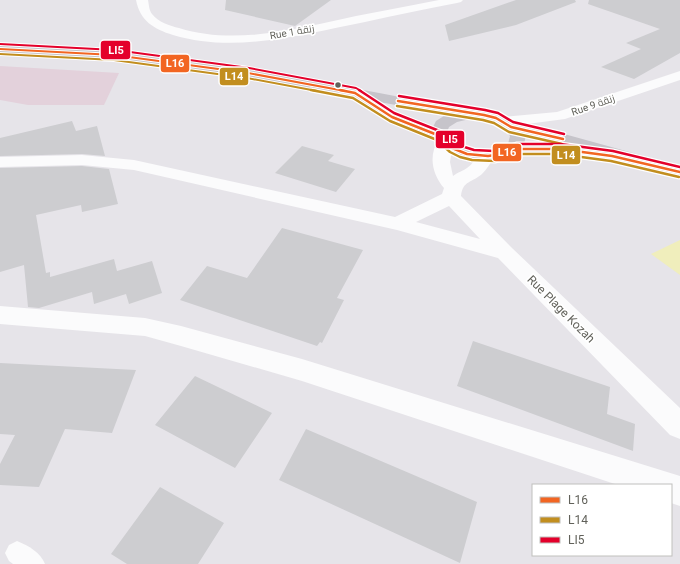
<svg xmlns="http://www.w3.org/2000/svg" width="680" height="564" viewBox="0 0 680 564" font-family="Roboto,Cairo,sans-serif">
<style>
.green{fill:#e3d1db}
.water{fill:#f0eebc}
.building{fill:#cdcdd0}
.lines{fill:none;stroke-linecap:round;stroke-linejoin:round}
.service{fill:#fbfbfc;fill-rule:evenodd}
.minor{fill:#fbfbfc;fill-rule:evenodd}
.primary{fill:#c6c4ca;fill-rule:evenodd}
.bus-1-far1-casing{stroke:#fff;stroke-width:4}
.bus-1-casing{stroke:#fff;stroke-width:5}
.bus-2-far1-casing{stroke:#fff;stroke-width:4}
.bus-2-casing{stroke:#fff;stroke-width:5}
.bus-3-far1-casing{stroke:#fff;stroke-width:4}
.bus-3-casing{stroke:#fff;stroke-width:5}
.bus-1-far1{stroke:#f26522;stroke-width:2}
.bus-1{stroke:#f26522;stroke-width:2.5}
.bus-2-far1{stroke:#c28e1f;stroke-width:2}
.bus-2{stroke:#c28e1f;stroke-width:2.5}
.bus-3-far1{stroke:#e4002b;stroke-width:2}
.bus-3{stroke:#e4002b;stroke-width:2.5}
.bus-dot{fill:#61615a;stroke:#fff;stroke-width:1.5}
.labels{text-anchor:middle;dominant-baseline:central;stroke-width:3.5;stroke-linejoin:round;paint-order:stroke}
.far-street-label{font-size:10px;fill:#61615a;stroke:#fff}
.street-label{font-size:12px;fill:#61615a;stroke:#fff}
.line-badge{stroke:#fff;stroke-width:1.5}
.badge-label{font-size:11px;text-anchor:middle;font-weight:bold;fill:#fff}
</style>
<rect width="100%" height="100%" fill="#e6e4e9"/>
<path class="green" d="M 0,66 L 119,73 L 104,105 L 28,105 L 0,100 Z"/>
<path class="water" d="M 680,240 L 680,275 L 651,254 Z"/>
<path class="building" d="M 226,0 L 331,0 L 295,26 L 225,10 Z
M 516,0 L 575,0 L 576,2 L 516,25 L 449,41 L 445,25 Z
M 589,0 L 680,0 L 680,53 L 634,79 L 601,67 L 641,49 L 626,43 L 660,29 L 588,4 Z
M 72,121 L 76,131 L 97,126 L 105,156 L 82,154 L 0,156 L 0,138 Z
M 302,146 L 334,155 L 328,161 L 355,169 L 336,192 L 275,173 Z
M 82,166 L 109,169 L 118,204 L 82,212 L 81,205 L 36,215 L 46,273 L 50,272 L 50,277 L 114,259 L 117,271 L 152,261 L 162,293 L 129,304 L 126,294 L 94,304 L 92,292 L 39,308 L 28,307 L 24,265 L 0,272 L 0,168 Z
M 282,228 L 363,250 L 337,298 L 344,300 L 322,343 L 320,342 L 317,346 L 180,300 L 207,266 L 247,278 Z
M 473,341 L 610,387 L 607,414 L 635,424 L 633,451 L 457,386 Z
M 0,363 L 136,370 L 112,433 L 65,429 L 39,487 L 0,485 L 0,464 L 15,435 L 0,434 Z
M 195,376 L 272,413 L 235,468 L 155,425 Z
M 306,429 L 477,502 L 460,563 L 279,480 Z
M 160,487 L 224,523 L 198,564 L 127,564 L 111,554 Z"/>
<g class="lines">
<path class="service" d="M 17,541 C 29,546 40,552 45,564 L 13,564 L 9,561 L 5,553 L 9,545 Z"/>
<path class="minor" d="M 136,0 L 148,0 C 149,5 149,10 152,14 C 158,22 170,26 179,28 C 236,46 299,28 356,16 C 384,11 412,5 439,0 L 463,0 L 461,2 L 457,3 C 426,9 395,15 365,22 C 303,34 236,54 173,35 C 154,29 140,21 136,0 Z
M 680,71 L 680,80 L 565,119 L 504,127 L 498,125 L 496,122 L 498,119 L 504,117 L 557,112 Z
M 445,138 L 451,139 L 453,143 L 450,162 L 453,176 C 458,172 463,171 467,168 C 478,161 475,148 492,152 L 495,156 C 491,162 487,169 482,174 C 472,183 463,180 461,196 L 512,248 L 680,408 L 680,439 L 670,435 L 498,258 L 397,230 L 134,170 L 82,165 L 0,167 L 0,157 L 82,155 L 134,160 L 395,217 L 442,194 L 444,188 C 432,174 428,155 439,139 ZM 449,206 L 480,239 L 416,222 Z
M 0,306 L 145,318 L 181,326 L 302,359 L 680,476 L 680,506 L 671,503 L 671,485 L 618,485 L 302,381 L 181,346 L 145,336 L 0,324 Z"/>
<path class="primary" d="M 0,45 C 38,47 77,47 115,51 C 218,62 319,82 421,101 C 446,106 497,107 517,123 L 557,132 L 680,166 L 680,177 L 573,147 L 575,150 L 573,154 L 567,155 L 542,153 L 516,154 L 497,160 L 481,161 L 465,158 L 446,151 L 435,140 L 386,120 L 357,101 L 355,98 L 248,77 L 114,59 L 0,53 ZM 379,102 L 447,114 L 436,121 L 433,127 L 398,114 ZM 474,118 L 501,126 L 510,136 L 508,144 C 492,158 457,151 447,132 L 449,127 L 457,122 ZM 526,135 L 569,145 L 542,143 L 524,144 Z"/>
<g class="bus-1-far1-casing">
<path id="bus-1-far1" d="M 0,49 L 114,55 L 248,73 L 345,91"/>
</g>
<g class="bus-1-casing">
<path id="bus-1" d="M 340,90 L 355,93 L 392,117 L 440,136 L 452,148 L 467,154 L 488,156 L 503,154 L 514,149 L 560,149 L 612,156 L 680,172
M 398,101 L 484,115 L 496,118 L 511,127 L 563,139"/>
</g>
<g class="bus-2-far1-casing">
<path id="bus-2-far1" d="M 0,54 L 114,60 L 247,78 L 317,91"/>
</g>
<g class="bus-2-casing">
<path id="bus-2" d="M 311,90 L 353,98 L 390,121 L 437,140 L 450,152 L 460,157 L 472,160 L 495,161 L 518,154 L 559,154 L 611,161 L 679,177
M 397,106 L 483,120 L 494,123 L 509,132 L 562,144"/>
</g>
<g class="bus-3-far1-casing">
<path id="bus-3-far1" d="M 0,44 L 115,50 L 249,68 L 356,88 L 361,91"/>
</g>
<g class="bus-3-casing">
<path id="bus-3" d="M 359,90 L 394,113 L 442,132 L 455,144 L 474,150 L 494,151 L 517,144 L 560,144 L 613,151 L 680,167
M 399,96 L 485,110 L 498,113 L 513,122 L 564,134"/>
</g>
<use href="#bus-1-far1" class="bus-1-far1"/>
<use href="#bus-1" class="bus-1"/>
<use href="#bus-2-far1" class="bus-2-far1"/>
<use href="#bus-2" class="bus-2"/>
<use href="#bus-3-far1" class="bus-3-far1"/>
<use href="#bus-3" class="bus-3"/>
</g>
<circle class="bus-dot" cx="338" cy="85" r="3.5"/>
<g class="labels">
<g class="far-street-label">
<text transform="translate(292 32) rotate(-10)">Rue 1 زنقة</text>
<text transform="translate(593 105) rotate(-19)">Rue 9 زنقة</text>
</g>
<g class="street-label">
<text transform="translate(561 309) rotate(45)">Rue Plage Kozah</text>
</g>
</g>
<g class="line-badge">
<rect x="100" y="40" width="31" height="20" rx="4" fill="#e4002b"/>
<rect x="160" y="54" width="30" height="19" rx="4" fill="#f26522"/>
<rect x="219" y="67" width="30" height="19" rx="4" fill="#c28e1f"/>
<rect x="435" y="130" width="30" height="19" rx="4" fill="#e4002b"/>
<rect x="492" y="143" width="30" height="19" rx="4" fill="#f26522"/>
<rect x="551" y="145" width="30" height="20" rx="4" fill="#c28e1f"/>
</g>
<g class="badge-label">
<text x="116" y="54">LI5</text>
<text x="175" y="67">L16</text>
<text x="234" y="80">L14</text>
<text x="450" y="143">LI5</text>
<text x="507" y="156">L16</text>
<text x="566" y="159">L14</text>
</g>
<rect x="532" y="484" width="140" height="72" fill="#ffffff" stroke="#c0c0bd"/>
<rect x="540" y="497" width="20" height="6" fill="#f26522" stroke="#c0c0bd"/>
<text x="568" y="504" font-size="12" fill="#61615a">L16</text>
<rect x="540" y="517" width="20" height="6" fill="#c28e1f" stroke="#c0c0bd"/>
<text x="568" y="524" font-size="12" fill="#61615a">L14</text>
<rect x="540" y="537" width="20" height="6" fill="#e4002b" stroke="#c0c0bd"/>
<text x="568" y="544" font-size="12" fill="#61615a">LI5</text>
</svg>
